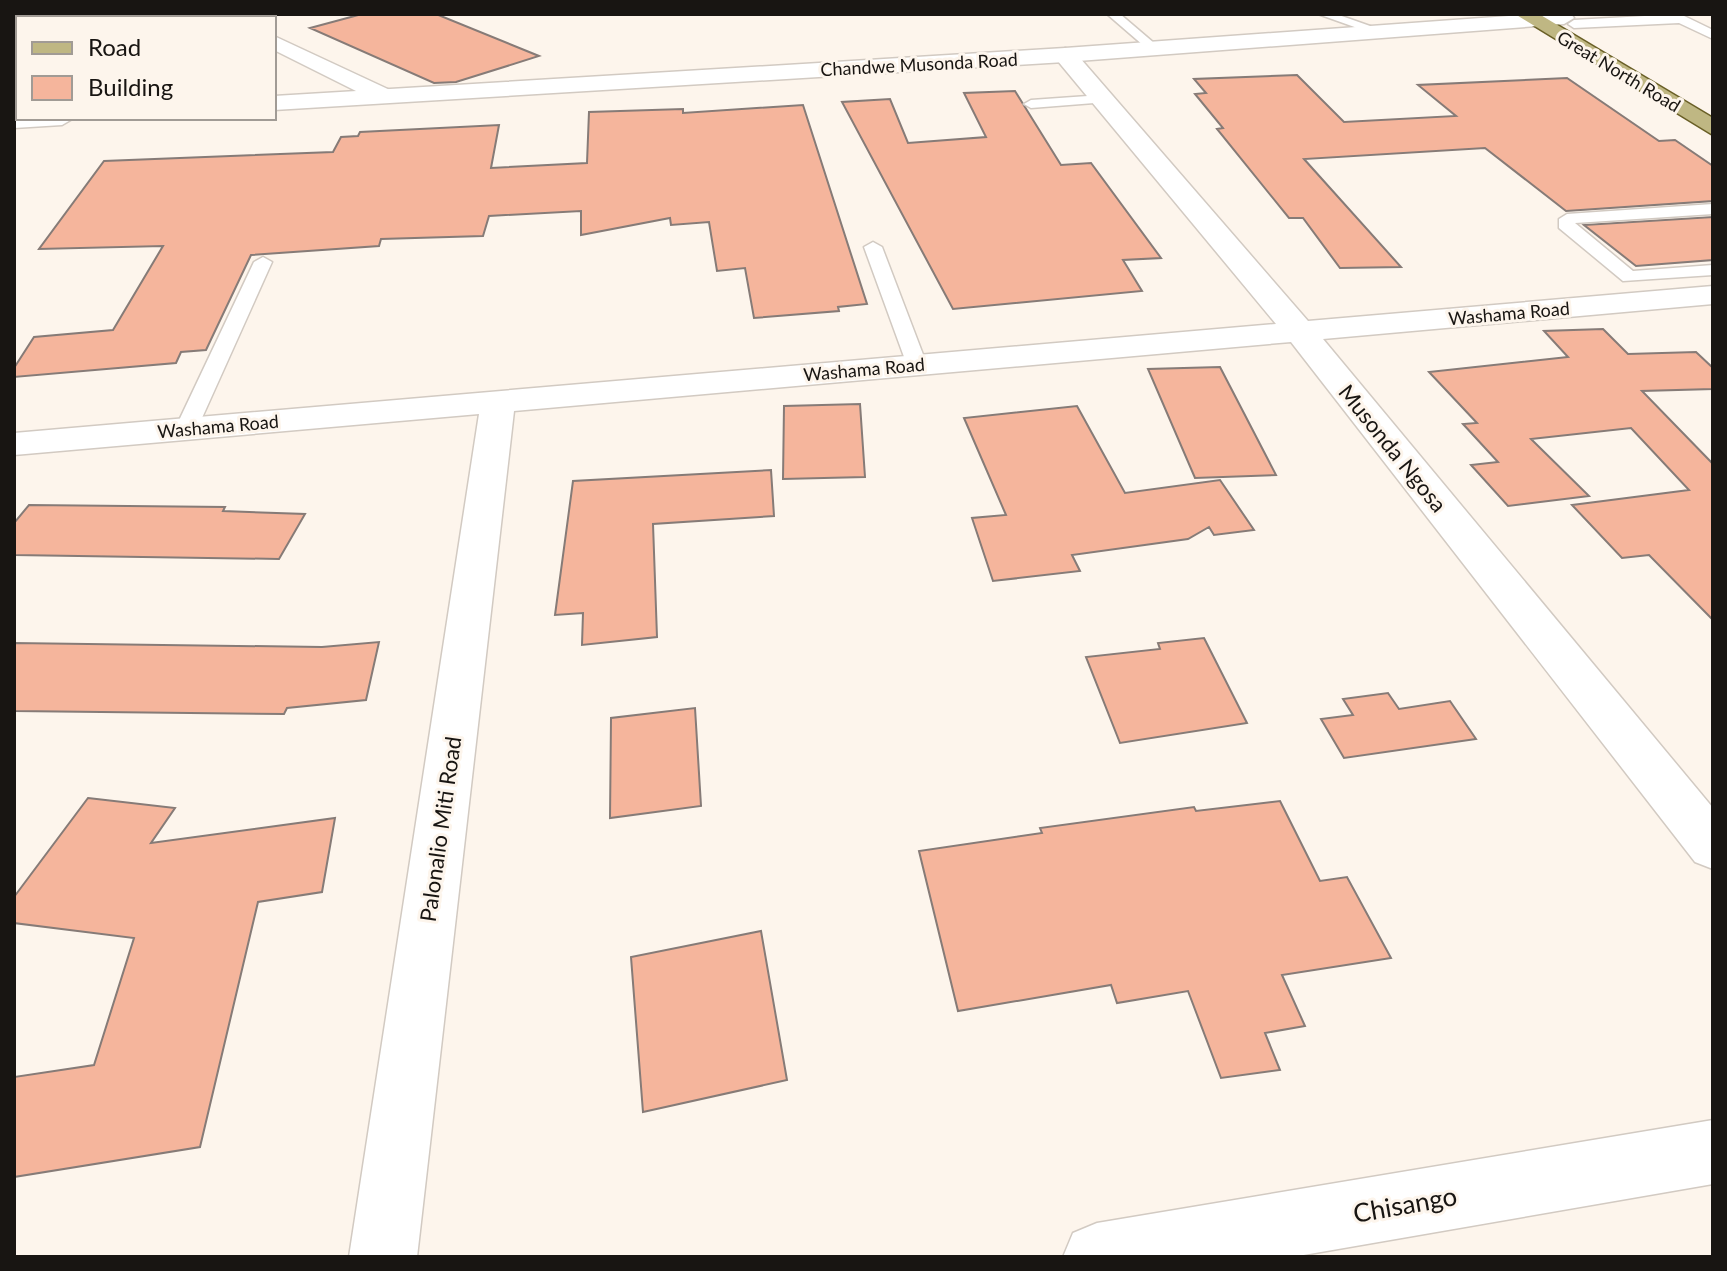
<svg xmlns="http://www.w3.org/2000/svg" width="1727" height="1271" viewBox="0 0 1727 1271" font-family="Lato,sans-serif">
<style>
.building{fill:#f5b59c;stroke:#867b77;stroke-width:2}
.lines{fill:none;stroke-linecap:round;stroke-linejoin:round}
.service-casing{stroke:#d2cac2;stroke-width:3}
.minor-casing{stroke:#d2cac2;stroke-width:3}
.tertiary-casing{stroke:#d2cac2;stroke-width:3}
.primary-casing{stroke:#695f26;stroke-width:3}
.service{fill:#fff;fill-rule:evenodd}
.minor{fill:#fff;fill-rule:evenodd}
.tertiary{fill:#fff;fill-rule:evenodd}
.primary{fill:#bfb783;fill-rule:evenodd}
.labels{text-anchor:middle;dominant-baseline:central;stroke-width:6;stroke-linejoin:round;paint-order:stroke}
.far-street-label{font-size:18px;fill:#181512;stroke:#fdf5ec}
.street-label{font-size:22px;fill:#181512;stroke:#fdf5ec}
.near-street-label{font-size:26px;fill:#181512;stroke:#fdf5ec}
</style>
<rect width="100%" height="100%" fill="#fdf5ec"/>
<path class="building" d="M 362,14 L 436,14 L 539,56 L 456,82 L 434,83 L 310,28 Z
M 1297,75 L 1344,122 L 1456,116 L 1418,85 L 1567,78 L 1659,141 L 1675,140 L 1713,166 L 1713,201 L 1566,211 L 1485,148 L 1304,159 L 1401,267 L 1340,268 L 1303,218 L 1289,218 L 1217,129 L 1223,128 L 1195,94 L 1206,93 L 1194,79 Z
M 1015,91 L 1061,165 L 1091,163 L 1161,258 L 1123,260 L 1142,291 L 953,309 L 842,102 L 890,99 L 908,143 L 986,137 L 964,93 Z
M 803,105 L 867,304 L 838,307 L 839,311 L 754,318 L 745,268 L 717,271 L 709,222 L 671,225 L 670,218 L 581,235 L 581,211 L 489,216 L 483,236 L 381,239 L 379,246 L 251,255 L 206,350 L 181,352 L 176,363 L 14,377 L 14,368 L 34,337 L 113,330 L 163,246 L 39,249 L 104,161 L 333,152 L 341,137 L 358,136 L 360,132 L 499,125 L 491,168 L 587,163 L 589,112 L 683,109 L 683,113 Z
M 1713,217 L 1713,260 L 1636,266 L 1584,225 Z
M 1603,329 L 1628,354 L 1696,352 L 1713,368 L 1713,389 L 1642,391 L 1713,464 L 1713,620 L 1649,555 L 1622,558 L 1572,505 L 1689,490 L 1631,428 L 1531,439 L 1589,496 L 1508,506 L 1471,465 L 1498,462 L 1463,424 L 1477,423 L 1429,372 L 1568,357 L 1544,331 Z
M 1220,367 L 1276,475 L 1195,478 L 1148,369 Z
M 860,404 L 865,477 L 783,479 L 784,406 Z
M 1077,406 L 1125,493 L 1220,480 L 1254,530 L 1214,535 L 1209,527 L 1188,539 L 1072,555 L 1080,571 L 993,581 L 972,518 L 1006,515 L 964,418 Z
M 771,470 L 774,516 L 653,524 L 657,637 L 582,645 L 583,613 L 555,615 L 573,481 Z
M 29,505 L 225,507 L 223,511 L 305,514 L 279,559 L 14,555 L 14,523 Z
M 1204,638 L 1247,723 L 1120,743 L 1086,657 L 1160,649 L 1158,643 Z
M 379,642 L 366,700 L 287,708 L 284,714 L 14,711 L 14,643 L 322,647 Z
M 1388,693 L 1399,709 L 1450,701 L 1476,739 L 1344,758 L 1321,719 L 1353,715 L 1343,699 Z
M 695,708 L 701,806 L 610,818 L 611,718 Z
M 88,798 L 175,808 L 151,843 L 335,818 L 322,892 L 258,902 L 200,1147 L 14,1177 L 14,1077 L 94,1065 L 134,938 L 14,923 L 14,897 Z
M 1280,801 L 1320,881 L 1347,877 L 1391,958 L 1282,975 L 1305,1026 L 1265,1033 L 1280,1070 L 1221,1078 L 1188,991 L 1117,1003 L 1111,985 L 958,1011 L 919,851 L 1042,833 L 1040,828 L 1194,807 L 1196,811 Z
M 761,931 L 787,1080 L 643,1112 L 631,957 Z"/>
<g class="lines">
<g class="service-casing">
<path id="service" d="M 1107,14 L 1120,14 L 1161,49 L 1151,52 Z
M 1318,14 L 1336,14 L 1387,32 L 1377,35 Z
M 1680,14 L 1713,30 L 1713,39 L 1679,23 L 1574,28 L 1568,24 L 1574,20 Z
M 1102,95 L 1109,99 L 1107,102 L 1031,108 L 1024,104 L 1031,100 Z
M 1713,204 L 1713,214 L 1575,223 L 1633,271 L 1713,265 L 1713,275 L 1623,281 L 1559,228 L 1559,219 L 1567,214 Z
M 873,242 L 882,247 L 927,365 L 924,369 L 917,371 L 907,365 L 864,247 Z
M 263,257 L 272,262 L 197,429 L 186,435 L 178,434 L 175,429 L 254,262 Z"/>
</g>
<g class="minor-casing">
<path id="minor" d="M 199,14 L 227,14 L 230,18 L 202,18 Z
M 274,36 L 392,91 L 396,96 L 392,101 L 376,101 L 274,50 Z
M 1065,48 L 1073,50 L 1308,321 L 1713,286 L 1713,304 L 1323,339 L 1713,808 L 1713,869 L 1695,862 L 1291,342 L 514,411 L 417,1257 L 349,1257 L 479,414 L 14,455 L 14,433 L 1276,324 L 1057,60 L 1054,55 Z
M 1713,1120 L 1713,1184 L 1292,1257 L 1063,1257 L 1073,1233 L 1097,1223 Z"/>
</g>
<g class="tertiary-casing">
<path id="tertiary" d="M 1535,14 L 1571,14 L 1574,18 L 1564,24 L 1065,62 L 274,110 L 274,96 L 1065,48 Z
M 18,113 L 18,118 L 74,118 L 62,125 L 14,128 L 14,114 Z"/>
</g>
<g class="primary-casing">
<path id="primary" d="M 1515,14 L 1539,14 L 1713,118 L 1713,135 Z"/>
</g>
<use href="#service" class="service"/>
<use href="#minor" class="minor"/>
<use href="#tertiary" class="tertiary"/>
<use href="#primary" class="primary"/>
</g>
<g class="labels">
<g class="far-street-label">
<text transform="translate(919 64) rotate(-3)">Chandwe Musonda Road</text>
<text transform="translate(1619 71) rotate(31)">Great North Road</text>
<text transform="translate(1509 313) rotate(-5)">Washama Road</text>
<text transform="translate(864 369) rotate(-5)">Washama Road</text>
<text transform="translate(218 426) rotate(-5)">Washama Road</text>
</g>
<g class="street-label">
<text transform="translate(1393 448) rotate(51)">Musonda Ngosa</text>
<text transform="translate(440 829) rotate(-82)">Palonalio Miti Road</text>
</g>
<g class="near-street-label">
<text transform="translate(1405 1204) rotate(-10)">Chisango</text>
</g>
</g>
<rect width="1727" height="1271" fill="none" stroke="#181512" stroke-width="32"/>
<rect x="16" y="16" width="260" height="104" fill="#fdf5ec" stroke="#a19b95" stroke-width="2"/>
<rect x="32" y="42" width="40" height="12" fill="#bfb783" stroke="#a19b95" stroke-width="2"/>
<text x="88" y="56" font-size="24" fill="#181512">Road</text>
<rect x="32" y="76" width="40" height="24" fill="#f5b59c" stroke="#a19b95" stroke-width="2"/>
<text x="88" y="96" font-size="24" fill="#181512">Building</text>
</svg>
